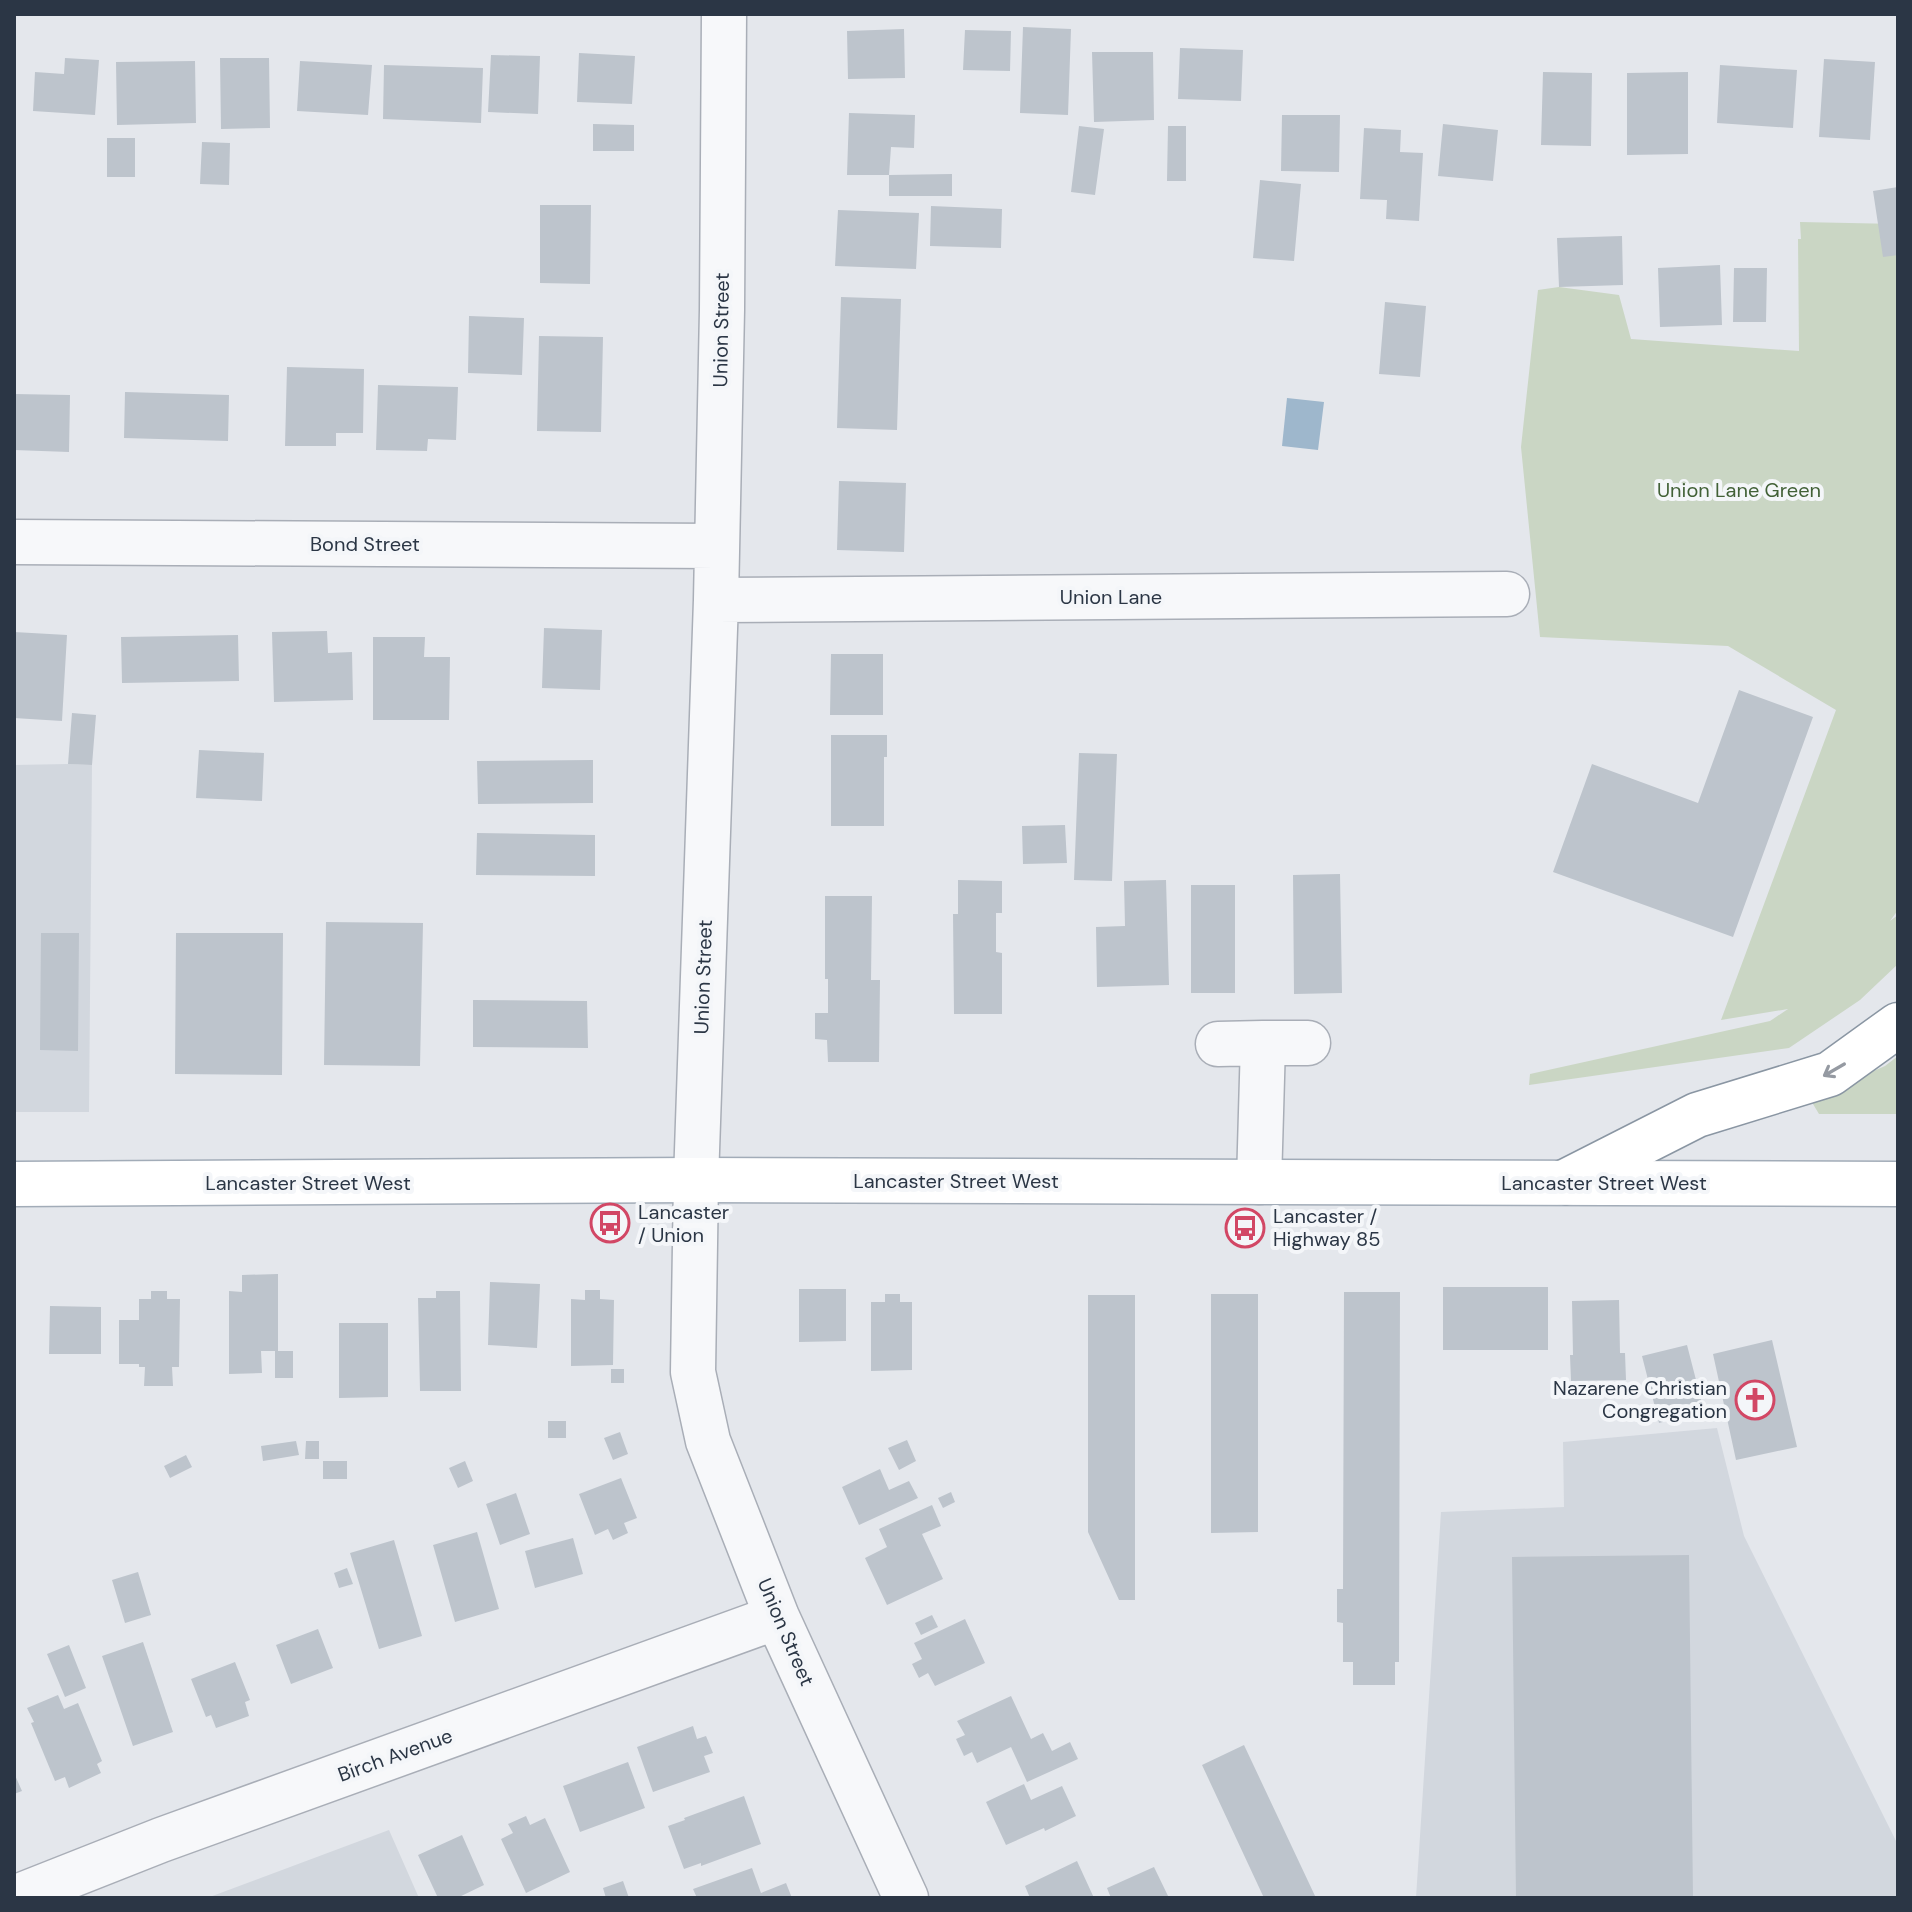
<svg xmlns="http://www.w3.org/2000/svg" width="1912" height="1912" viewBox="0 0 1912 1912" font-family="'DM Sans',sans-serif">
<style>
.built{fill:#d2d7de}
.green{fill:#cad6c4}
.water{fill:#9eb7cc}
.building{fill:#bdc4cc}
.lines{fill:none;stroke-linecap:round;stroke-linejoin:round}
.minor-casing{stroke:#a9aeb7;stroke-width:47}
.major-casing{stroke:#a2acb8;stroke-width:47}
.highway-casing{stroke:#8a96a3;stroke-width:47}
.minor{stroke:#f7f8fa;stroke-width:44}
.major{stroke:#fff;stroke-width:44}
.highway{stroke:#fff;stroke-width:44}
.oneway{stroke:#959aa2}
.labels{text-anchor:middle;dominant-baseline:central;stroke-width:8;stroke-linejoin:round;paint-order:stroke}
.street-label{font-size:20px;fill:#2b3645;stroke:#f4f6f9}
.park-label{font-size:20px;fill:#426137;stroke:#f4f6f9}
.poi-label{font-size:20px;fill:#2b3645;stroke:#f4f6f9;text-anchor:start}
</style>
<rect width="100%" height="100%" fill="#e4e7ec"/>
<path class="built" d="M 68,764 L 92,765 L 89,1112 L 14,1112 L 14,765 Z
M 1717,1428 L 1744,1536 L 1898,1845 L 1898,1898 L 1416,1898 L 1441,1512 L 1564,1507 L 1563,1442 Z
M 389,1830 L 419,1898 L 207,1898 Z"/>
<path class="green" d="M 1800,222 L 1898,224 L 1898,910 L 1890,921 L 1898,915 L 1898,964 L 1860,1000 L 1789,1048 L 1529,1085 L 1530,1074 L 1770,1021 L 1788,1009 L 1721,1020 L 1836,710 L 1728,646 L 1540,637 L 1521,447 L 1538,290 L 1559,287 L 1619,295 L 1631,339 L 1799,351 L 1798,239 L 1801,239 Z
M 1898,1056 L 1898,1114 L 1819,1114 L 1810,1099 L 1885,1066 Z"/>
<path class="water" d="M 1287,398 L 1324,402 L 1318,450 L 1282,446 Z"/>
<path class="building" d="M 1023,27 L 1071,29 L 1068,115 L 1020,113 Z
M 904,29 L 905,78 L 848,79 L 847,31 Z
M 965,30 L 1011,31 L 1010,71 L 963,70 Z
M 1180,48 L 1243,50 L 1241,101 L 1178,99 Z
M 1092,52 L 1153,52 L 1154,120 L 1094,122 Z
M 579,53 L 635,56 L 632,104 L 577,102 Z
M 491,55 L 540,56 L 538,114 L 488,112 Z
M 65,58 L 99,60 L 95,115 L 33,111 L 35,72 L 64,74 Z
M 220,58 L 269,58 L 270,128 L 221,129 Z
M 1824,59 L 1875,62 L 1870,140 L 1819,137 Z
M 195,61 L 196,123 L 117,125 L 116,62 Z
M 300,61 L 372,65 L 368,115 L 297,111 Z
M 384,65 L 483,68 L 481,123 L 383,119 Z
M 1720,65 L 1797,70 L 1793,128 L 1717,123 Z
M 1543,72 L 1592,73 L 1591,146 L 1541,145 Z
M 1688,72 L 1688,154 L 1627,155 L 1627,73 Z
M 849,113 L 915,115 L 914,148 L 891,147 L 889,175 L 847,175 Z
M 1282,115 L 1340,115 L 1339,172 L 1281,171 Z
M 593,124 L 634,125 L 634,151 L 593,151 Z
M 1443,124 L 1498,130 L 1493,181 L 1438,176 Z
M 1079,126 L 1104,129 L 1095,195 L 1071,192 Z
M 1168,126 L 1186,126 L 1186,181 L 1167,181 Z
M 1364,128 L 1401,130 L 1400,152 L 1423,153 L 1419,221 L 1386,219 L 1387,200 L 1360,199 Z
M 107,138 L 135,138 L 135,177 L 107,177 Z
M 202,142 L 230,143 L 229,185 L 200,184 Z
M 952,174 L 952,196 L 889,196 L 889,175 Z
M 1260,180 L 1301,184 L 1294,261 L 1253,258 Z
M 1898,187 L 1898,255 L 1883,257 L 1873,191 Z
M 540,205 L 591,205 L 590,284 L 540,283 Z
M 931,206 L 1002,209 L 1001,248 L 930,246 Z
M 838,210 L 919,213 L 916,269 L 835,266 Z
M 1622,236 L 1623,285 L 1559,287 L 1557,238 Z
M 1720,265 L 1722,325 L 1660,327 L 1658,268 Z
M 1734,268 L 1767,268 L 1766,322 L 1733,322 Z
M 841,297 L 901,299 L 897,430 L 837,428 Z
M 1385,302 L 1426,306 L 1420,377 L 1379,374 Z
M 469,316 L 524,318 L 522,375 L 468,373 Z
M 539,336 L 603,337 L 601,432 L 537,431 Z
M 287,367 L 364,369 L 363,433 L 336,433 L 336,446 L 285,446 Z
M 378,385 L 458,387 L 456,440 L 428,439 L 427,451 L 376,450 Z
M 125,392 L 229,395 L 228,441 L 124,438 Z
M 14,394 L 70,395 L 69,452 L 14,450 Z
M 839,481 L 906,483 L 904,552 L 837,550 Z
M 544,628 L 602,630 L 600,690 L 542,688 Z
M 327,631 L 328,653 L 352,652 L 353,700 L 274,702 L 272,632 Z
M 14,632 L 67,635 L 62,721 L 14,718 Z
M 238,635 L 239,681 L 122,683 L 121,637 Z
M 373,637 L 425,637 L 424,657 L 450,657 L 449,720 L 373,720 Z
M 831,654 L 883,654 L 883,715 L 830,715 Z
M 1739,690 L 1813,717 L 1733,937 L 1553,872 L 1592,764 L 1698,803 Z
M 72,713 L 96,715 L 92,765 L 68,764 Z
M 831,735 L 887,735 L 887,757 L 884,757 L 884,826 L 831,826 Z
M 199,750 L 264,753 L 262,801 L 196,798 Z
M 1079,753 L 1117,754 L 1112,881 L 1074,880 Z
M 593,760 L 593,803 L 478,804 L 477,761 Z
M 1065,825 L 1067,863 L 1023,864 L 1022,826 Z
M 477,833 L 595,835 L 595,876 L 476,875 Z
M 1340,874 L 1342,993 L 1294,994 L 1293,875 Z
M 958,880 L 1002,881 L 1002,913 L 996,913 L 996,952 L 1002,953 L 1002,1014 L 954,1014 L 953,914 L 958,914 Z
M 1166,880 L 1169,985 L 1097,987 L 1096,927 L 1125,926 L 1124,881 Z
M 1191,885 L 1235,885 L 1235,993 L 1191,993 Z
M 825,896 L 872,896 L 871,980 L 880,980 L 879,1062 L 828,1062 L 827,1040 L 815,1039 L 815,1013 L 828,1013 L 828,979 L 825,979 Z
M 326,922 L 423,923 L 420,1066 L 324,1065 Z
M 41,933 L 79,933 L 78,1051 L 40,1050 Z
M 176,933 L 283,933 L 282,1075 L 175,1074 Z
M 473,1000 L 587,1001 L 588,1048 L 473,1047 Z
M 278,1274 L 278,1351 L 293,1351 L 293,1378 L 275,1378 L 275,1351 L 261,1351 L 262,1373 L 229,1374 L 229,1291 L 242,1292 L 242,1275 Z
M 490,1282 L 540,1284 L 537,1348 L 488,1345 Z
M 1443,1287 L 1548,1287 L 1548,1350 L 1443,1350 Z
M 799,1289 L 846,1289 L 846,1341 L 799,1342 Z
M 585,1290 L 600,1290 L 600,1299 L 614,1300 L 613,1365 L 571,1366 L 571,1299 L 585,1300 Z
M 151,1291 L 167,1291 L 167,1299 L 180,1299 L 179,1367 L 172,1367 L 173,1386 L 144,1386 L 145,1367 L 139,1367 L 139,1364 L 119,1364 L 119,1320 L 139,1320 L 139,1299 L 151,1299 Z
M 436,1291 L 460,1291 L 461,1391 L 420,1391 L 418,1298 L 436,1298 Z
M 1344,1292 L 1400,1292 L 1399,1662 L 1395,1662 L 1395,1685 L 1353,1685 L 1353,1662 L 1343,1662 L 1343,1623 L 1337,1622 L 1337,1589 L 1343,1589 Z
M 885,1294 L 900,1294 L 900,1302 L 912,1302 L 912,1370 L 871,1371 L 871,1302 L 885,1302 Z
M 1211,1294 L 1258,1294 L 1258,1532 L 1211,1533 Z
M 1088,1295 L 1135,1295 L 1135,1600 L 1119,1600 L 1088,1532 Z
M 1619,1300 L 1620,1353 L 1625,1353 L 1626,1380 L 1571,1381 L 1570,1355 L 1573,1355 L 1572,1301 Z
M 50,1306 L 101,1307 L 101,1354 L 49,1354 Z
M 339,1323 L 388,1323 L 388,1397 L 339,1398 Z
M 1772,1340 L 1797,1447 L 1736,1460 L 1713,1354 Z
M 1687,1345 L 1704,1411 L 1659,1423 L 1642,1356 Z
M 611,1369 L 624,1369 L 624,1383 L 611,1383 Z
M 548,1421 L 566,1421 L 566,1438 L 548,1438 Z
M 620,1432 L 628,1454 L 613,1460 L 604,1438 Z
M 907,1440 L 916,1461 L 899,1470 L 888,1448 Z
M 296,1441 L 299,1455 L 263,1461 L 261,1446 Z
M 306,1441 L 319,1441 L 319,1459 L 305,1459 Z
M 186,1455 L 192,1467 L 170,1478 L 164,1466 Z
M 323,1461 L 347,1461 L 347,1479 L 323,1479 Z
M 465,1461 L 473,1481 L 458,1488 L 449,1468 Z
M 880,1469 L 889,1490 L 909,1481 L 918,1498 L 859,1525 L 842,1487 Z
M 621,1478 L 637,1518 L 624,1523 L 628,1533 L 613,1540 L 608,1529 L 595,1535 L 579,1494 Z
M 951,1492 L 955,1502 L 943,1508 L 938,1498 Z
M 516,1493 L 530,1534 L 500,1545 L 486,1504 Z
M 932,1505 L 941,1526 L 922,1534 L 943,1579 L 887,1605 L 865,1558 L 887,1547 L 879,1529 Z
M 477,1532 L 499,1609 L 455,1622 L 433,1545 Z
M 573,1538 L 583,1574 L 535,1588 L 525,1551 Z
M 394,1540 L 422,1636 L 379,1649 L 350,1553 Z
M 1689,1555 L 1693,1898 L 1516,1898 L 1512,1557 Z
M 347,1568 L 353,1584 L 339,1588 L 334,1573 Z
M 138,1572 L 151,1615 L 125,1623 L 112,1580 Z
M 932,1615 L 938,1627 L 921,1635 L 915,1623 Z
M 965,1619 L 985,1663 L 935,1686 L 928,1673 L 919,1678 L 912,1664 L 922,1659 L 914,1643 Z
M 318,1629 L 333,1668 L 291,1684 L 276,1645 Z
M 143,1642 L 173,1732 L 133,1746 L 102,1656 Z
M 69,1645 L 86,1688 L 65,1697 L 47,1654 Z
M 235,1662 L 250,1700 L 245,1702 L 249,1716 L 216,1728 L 211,1715 L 206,1717 L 191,1679 Z
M 58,1695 L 64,1709 L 78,1703 L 102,1761 L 97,1764 L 101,1773 L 69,1788 L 65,1777 L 55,1781 L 31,1723 L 34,1722 L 27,1708 Z
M 1011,1696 L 1031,1739 L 1043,1733 L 1052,1751 L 1070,1742 L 1078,1759 L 1027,1782 L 1011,1747 L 977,1763 L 972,1752 L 964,1756 L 956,1739 L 965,1735 L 957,1721 Z
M 693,1726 L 697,1739 L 706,1736 L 713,1753 L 704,1756 L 710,1772 L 653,1792 L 637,1747 Z
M 1244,1745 L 1316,1898 L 1264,1898 L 1202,1765 Z
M 628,1762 L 645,1808 L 580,1832 L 563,1786 Z
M 14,1773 L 22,1791 L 14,1794 Z
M 1024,1784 L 1031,1800 L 1062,1786 L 1076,1816 L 1045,1831 L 1044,1828 L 1006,1845 L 986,1802 Z
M 744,1796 L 761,1844 L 701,1866 L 701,1863 L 684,1869 L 668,1826 L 685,1820 L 684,1818 Z
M 526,1816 L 530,1825 L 545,1818 L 570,1872 L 526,1893 L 501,1839 L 513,1833 L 508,1824 Z
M 462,1835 L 484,1885 L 457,1898 L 438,1898 L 418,1855 Z
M 1077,1861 L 1094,1898 L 1030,1898 L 1025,1886 Z
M 1154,1867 L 1169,1898 L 1111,1898 L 1107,1888 Z
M 752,1868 L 761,1893 L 786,1883 L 792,1898 L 697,1898 L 693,1889 Z
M 623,1881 L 629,1898 L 606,1898 L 603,1888 Z"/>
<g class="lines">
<g class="minor-casing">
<path id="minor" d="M 724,14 L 722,310 L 716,600 L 696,1180 L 693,1372 L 708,1441 L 777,1617 L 906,1898
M 14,542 L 716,546
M 716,600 L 1507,594
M 1263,1043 L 1308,1043
M 1218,1044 L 1263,1043 L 1259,1182
M 14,1898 L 161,1840 L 777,1617"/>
</g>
<g class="major-casing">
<path id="major" d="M 14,1184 L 696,1180 L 1898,1184"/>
</g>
<g class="highway-casing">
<path id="highway" d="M 1565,1182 L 1697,1115 L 1830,1074 L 1898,1025"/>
</g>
<use href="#minor" class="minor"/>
<use href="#major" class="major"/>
<use href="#highway" class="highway"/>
</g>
<defs><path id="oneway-shaft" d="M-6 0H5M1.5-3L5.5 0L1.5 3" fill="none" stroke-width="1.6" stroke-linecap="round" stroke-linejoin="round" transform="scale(2)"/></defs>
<use class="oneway" href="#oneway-shaft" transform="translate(1834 1070) rotate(150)"/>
<defs>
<g id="bus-ring" transform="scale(2)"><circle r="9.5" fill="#f4f6f9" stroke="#d24765" stroke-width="1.5"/><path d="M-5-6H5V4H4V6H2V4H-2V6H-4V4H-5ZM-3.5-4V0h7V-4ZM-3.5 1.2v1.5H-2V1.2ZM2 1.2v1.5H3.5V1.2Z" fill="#d24765"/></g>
<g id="church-ring" transform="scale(2)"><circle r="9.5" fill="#f4f6f9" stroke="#d24765" stroke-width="1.5"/><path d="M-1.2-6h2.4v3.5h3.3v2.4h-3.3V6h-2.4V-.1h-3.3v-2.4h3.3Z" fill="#d24765"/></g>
</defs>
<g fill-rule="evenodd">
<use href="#bus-ring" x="610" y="1223"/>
<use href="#bus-ring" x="1245" y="1228"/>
<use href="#church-ring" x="1755" y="1400"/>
</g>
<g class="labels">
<g class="street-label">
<text transform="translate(721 330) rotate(-89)">Union Street</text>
<text x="365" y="544">Bond Street</text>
<text x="1111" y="597">Union Lane</text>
<text transform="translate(703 977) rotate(-88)">Union Street</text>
<text x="956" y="1181">Lancaster Street West</text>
<text x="308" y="1183">Lancaster Street West</text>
<text x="1604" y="1183">Lancaster Street West</text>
<text transform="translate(786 1632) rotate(67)">Union Street</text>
<text transform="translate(395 1755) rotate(-20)">Birch Avenue</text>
</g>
<g class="park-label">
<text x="1739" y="490">Union Lane Green</text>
</g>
<g class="poi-label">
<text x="638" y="1212">Lancaster<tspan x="638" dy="23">/ Union</tspan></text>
<text x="1273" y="1216">Lancaster /<tspan x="1273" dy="23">Highway 85</tspan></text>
<text x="1727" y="1388" text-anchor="end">Nazarene Christian<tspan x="1727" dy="23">Congregation</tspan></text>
</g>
</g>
<rect width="1912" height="1912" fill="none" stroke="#2b3645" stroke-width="32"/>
</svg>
